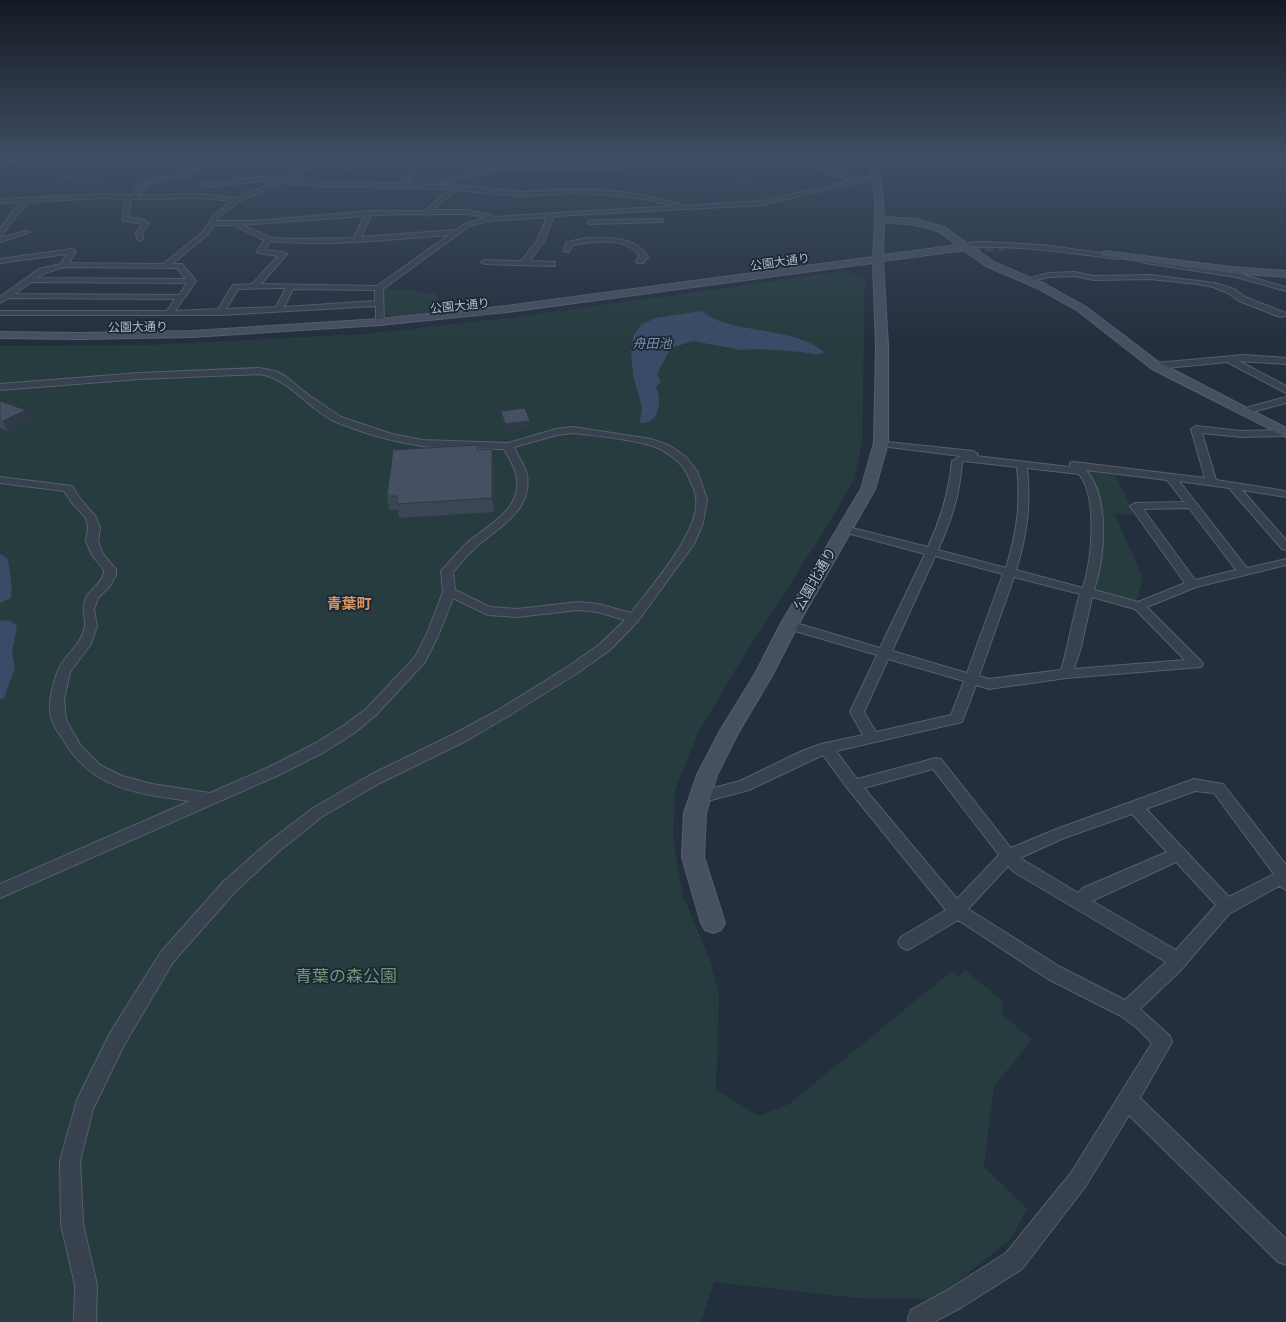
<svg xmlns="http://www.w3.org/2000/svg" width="1286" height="1322" viewBox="0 0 1286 1322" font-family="Karla,'Noto Sans JP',sans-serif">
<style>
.green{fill:#263c3f}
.water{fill:#394c67}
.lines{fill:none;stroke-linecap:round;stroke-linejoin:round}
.secondary-tunnel{stroke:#3a4453;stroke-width:9;stroke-dasharray:9 4.5;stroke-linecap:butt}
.street-casing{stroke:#565f6c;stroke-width:2}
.secondary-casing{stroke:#565f6c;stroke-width:2}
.primary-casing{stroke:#414a57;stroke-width:2}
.street{fill:#38414e;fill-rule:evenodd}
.secondary{fill:#465061;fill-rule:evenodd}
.primary{fill:#56606e;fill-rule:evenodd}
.wall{fill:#3b4654}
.shaded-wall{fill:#303945}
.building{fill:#455162;stroke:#303945}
.labels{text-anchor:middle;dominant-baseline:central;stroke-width:3.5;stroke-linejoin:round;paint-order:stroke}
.far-street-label{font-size:12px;fill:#b4bcc9;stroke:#1d2633}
.far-water-label{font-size:13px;font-style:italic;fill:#7c92b1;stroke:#1d2633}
.street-label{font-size:14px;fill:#b4bcc9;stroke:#1d2633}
.neighbourhood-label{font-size:15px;font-weight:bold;fill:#d59563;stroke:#1d2633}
.near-park-label{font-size:17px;fill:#6b9a76;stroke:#1d2633}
</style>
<rect width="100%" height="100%" fill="#242f3e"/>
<path class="green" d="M 78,156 L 81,158 L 79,164 L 111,165 L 103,177 L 58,181 L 62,175 L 37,176 L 43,164 L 48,164 L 56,158 Z
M 806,157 L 835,161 L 836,163 L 833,165 L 855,169 L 851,172 L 827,169 L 800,159 Z
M 745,167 L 761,168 L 773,171 L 741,179 L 737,171 Z
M 844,271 L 865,277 L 862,444 L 854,479 L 826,528 L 735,670 L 697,735 L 675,789 L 673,839 L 683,896 L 710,960 L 719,995 L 716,1090 L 759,1116 L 789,1104 L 952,971 L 958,976 L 965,970 L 1003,1001 L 1002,1014 L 1032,1040 L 994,1086 L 984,1167 L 1027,1209 L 1011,1239 L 936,1299 L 857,1298 L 714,1282 L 701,1322 L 0,1322 L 0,346 L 147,345 L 365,334 L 525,316 Z
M 395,289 L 437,294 L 442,312 L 391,317 L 384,314 L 382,290 Z
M 1088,469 L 1114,471 L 1134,515 L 1114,513 L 1143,578 L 1136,602 L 1092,589 L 1099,507 Z"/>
<path class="water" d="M 701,311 C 706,314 712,318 717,320 C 749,333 797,329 824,352 L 818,355 L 802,352 L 757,349 L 741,350 L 693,341 L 671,348 L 657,374 L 661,382 L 656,387 C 662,401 660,424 640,423 L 642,407 L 633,375 L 631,350 L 634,334 L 642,324 L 656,318 Z
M 0,554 L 8,559 L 12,587 L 11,598 L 0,603 Z
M 0,620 L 11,621 L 17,626 L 12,653 L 15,668 L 4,698 L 0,700 Z"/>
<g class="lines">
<path class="secondary-tunnel" d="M 958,248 L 1003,246"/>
<g class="street-casing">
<path id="street" d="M 78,156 L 85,157 L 83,162 L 129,161 L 168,156 L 184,156 L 129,165 L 82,166 L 77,163 L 80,158 Z
M 203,156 L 209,156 L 211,158 L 207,165 L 201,170 L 184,177 L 149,183 L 137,196 L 200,194 L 237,198 L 274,182 L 261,181 L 204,187 L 201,185 L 204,183 L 261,177 L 280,179 L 311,162 L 296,164 L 279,156 C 286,156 291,160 298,160 C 306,161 316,159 323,156 L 326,158 L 322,161 L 344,164 L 414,163 L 452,159 L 479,163 L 557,167 L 666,162 L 701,156 L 713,156 L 666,166 L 557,171 L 479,167 L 452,163 L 416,166 L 413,178 L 405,184 L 457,185 L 521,192 L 572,189 L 597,190 L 639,194 L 680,204 L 681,206 L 762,201 L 851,181 L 785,156 L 793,156 L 858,179 L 875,175 L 878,177 L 762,205 L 554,216 L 544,241 L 530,261 L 555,262 L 555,266 L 552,266 L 485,264 L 481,262 L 485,260 L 521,261 L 537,241 L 547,217 L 488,221 L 469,226 L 383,289 L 384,322 L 380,324 L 376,322 L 376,306 L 220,315 L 0,315 L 0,311 L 167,311 L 175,299 L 9,298 L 0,303 L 0,297 L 39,269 L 61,264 L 67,254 L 0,263 L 0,259 L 72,249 L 76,251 L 69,263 L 163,264 L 202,233 L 214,215 L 232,201 L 200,198 L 131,199 L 129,218 L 142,219 L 149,223 L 142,233 L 143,239 L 140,241 L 137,239 L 136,233 L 142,224 L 122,220 L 125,199 L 104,198 L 27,202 L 2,235 L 0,236 L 0,229 L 20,202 L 0,203 L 0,199 L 104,194 L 131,195 L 145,181 L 189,171 L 197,167 L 205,158 ZM 317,164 L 344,168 L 411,167 L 407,177 L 398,184 L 288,179 ZM 282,183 L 322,186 L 450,189 L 424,211 L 371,211 L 256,221 L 216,221 L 219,217 L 240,201 ZM 457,190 L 521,196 L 572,193 L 597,194 L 639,198 L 674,206 L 493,217 L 492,215 L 468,210 L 432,210 ZM 421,214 L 424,216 L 428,214 L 468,214 L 487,217 L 465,224 L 456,230 L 361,237 L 371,215 ZM 364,216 L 354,238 L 288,239 L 269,237 L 242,225 ZM 214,225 L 236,225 L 237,227 L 264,240 L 257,252 L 259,253 L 278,256 L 252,284 L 233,285 L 218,309 L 175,311 L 196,281 L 182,264 L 172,264 L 207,235 ZM 449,235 L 377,286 L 261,284 L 287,254 L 283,252 L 265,250 L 270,241 C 329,247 390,239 449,235 ZM 64,267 L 177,268 L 186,279 L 37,278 L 45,273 ZM 31,282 L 187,283 L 179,295 L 15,294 ZM 280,288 L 286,288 L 276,307 L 226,309 L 238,289 ZM 293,289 L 375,290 L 375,301 L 284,307 Z
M 18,157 L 20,160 L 0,162 L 0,158 Z
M 491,169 L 493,170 L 493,172 L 478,174 L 449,184 L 439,182 L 477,170 Z
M 661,219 L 663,220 L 663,222 L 590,224 L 587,222 L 590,220 Z
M 25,231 L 30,232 L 0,242 L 0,238 Z
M 587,238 C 609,237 635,236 648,257 L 643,263 L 637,263 L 636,261 L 640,257 C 629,237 596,241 577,244 L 572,245 L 569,252 L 563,251 L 567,242 Z
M 983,242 L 1041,245 L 1117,255 L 1121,257 L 1117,259 C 1066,252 1016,245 964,247 L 961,245 L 964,243 Z
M 1142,259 L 1237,273 L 1286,287 L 1286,291 L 1236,277 L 1145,263 L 1141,261 Z
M 1074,272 L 1094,276 L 1150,275 L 1215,283 L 1234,289 L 1245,297 L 1286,313 L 1286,316 L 1280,317 L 1239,301 L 1228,293 L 1213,287 L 1198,284 L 1150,279 L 1094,280 L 1074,276 L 1049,277 L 1026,282 L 1022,280 L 1049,273 Z
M 1244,355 L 1286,358 L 1286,364 L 1239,361 L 1286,386 L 1286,393 L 1227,362 L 1156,369 L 1152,366 L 1156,363 Z
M 259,368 L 275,371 L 285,376 L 307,394 L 341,417 L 392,434 L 422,440 L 508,443 L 556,429 L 573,427 L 651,439 L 670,446 L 686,457 L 697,471 L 707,499 L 703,523 L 694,544 L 638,621 L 610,650 L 579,672 L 505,718 L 466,741 L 380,783 L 323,816 L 278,852 L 235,892 L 173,962 L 124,1045 L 93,1109 L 80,1161 L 83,1224 L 97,1285 L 96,1322 L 74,1322 L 75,1285 L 61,1224 L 60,1161 L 77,1100 L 110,1033 L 161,952 L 223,882 L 266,844 L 313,808 L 370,775 L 456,733 L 495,712 L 569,666 L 600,644 L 625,620 L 598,612 L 578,610 L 517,617 L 488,615 L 453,598 L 438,636 L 425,662 L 376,715 L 353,734 L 324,752 L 279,775 L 0,898 L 0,884 L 190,801 C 138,794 91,789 63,739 C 59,733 54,727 52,720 C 47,706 52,687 57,673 C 63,655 82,646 85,626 C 86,616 81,613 85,600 C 89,588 104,584 104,570 L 92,555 L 86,541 L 88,528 L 86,518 L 73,504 L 64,491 L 0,483 L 0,477 L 72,486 L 81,500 L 96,517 L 100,528 L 98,541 L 103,554 L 116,570 L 116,575 L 110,586 L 98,598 L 94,610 L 97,626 L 91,644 L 70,672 L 64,700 L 66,720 L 81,746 L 100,765 L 122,776 L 152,784 L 210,793 L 269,767 L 314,744 L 343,726 L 366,709 L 415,657 L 426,636 L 443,592 L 441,571 L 443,569 C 451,561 458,551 466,544 C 487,525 525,509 516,474 C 514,465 508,457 504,449 C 477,448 449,449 422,446 C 393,442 363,433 336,422 C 308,410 290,378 259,374 L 139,379 L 0,390 L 0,384 L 139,373 ZM 573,433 C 597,436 622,438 646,444 C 663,448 683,461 689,478 C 692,484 696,492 696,498 C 701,531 650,588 631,613 L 598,604 L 578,602 L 517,609 L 490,607 L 455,590 L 453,572 C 460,564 466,556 474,549 C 496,528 533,512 527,475 C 525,465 518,457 514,447 L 557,435 Z
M 1286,397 L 1286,403 L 1245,414 L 1240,411 L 1242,409 Z
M 1196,426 L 1241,431 L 1286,430 L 1286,436 L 1241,437 L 1202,433 L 1216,480 L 1286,491 L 1286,497 L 1242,490 L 1286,540 L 1286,550 L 1282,549 L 1229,488 L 1179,481 L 1247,568 L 1286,559 L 1286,565 L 1196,587 L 1147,607 L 1201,661 L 1203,664 L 1201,667 L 1066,678 L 989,689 L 976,685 L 962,722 L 836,751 L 857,779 L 936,758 L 941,759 L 1011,848 L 1054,830 L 1194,779 L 1223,784 L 1286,865 L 1286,890 L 1279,886 L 1229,914 L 1180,971 L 1140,1009 L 1170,1036 L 1172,1042 L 1140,1098 L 1286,1239 L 1286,1265 L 1278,1262 L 1129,1115 L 1085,1187 L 1022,1269 L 962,1307 L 934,1322 L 909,1322 L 908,1318 L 911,1310 L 946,1291 L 1006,1253 L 1071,1173 L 1152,1043 L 1136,1027 L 1121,1016 L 1048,979 L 958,920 L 913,947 L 907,950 L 901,947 L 898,942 L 901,937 L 946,910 L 845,785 L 823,755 L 749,790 L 700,803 L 695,801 L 693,797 L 695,793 L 740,781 L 802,751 L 821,744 L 863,735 L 850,712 L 877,655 L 785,628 L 783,625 L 789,621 L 880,648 L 925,554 L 840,531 L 838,529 L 844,526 L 928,547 C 941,519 949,492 952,461 L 961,456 L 881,446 L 878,445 L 876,443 L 878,441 L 973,451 L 978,454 L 976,456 L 1070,467 L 1070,463 L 1074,462 L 1205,478 L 1191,429 ZM 964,461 L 1017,467 C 1021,504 1017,532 1006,568 L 938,550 C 951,521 960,494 962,462 ZM 1027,468 L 1079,474 C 1098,497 1092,560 1083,588 L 1016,570 C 1027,535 1031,504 1027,468 ZM 1086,470 L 1167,480 L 1184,502 L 1135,503 L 1130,506 L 1185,583 L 1138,602 L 1094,590 C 1105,557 1110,498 1086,470 ZM 1189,508 L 1236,570 L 1195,580 L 1143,509 ZM 935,556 L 1003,574 L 967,673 L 892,651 ZM 1014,577 L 1080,594 C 1072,619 1069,645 1061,670 L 989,679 L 979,676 ZM 1092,597 L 1135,609 L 1185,660 L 1074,669 L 1081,647 ZM 888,659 L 964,681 L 951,715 L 876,732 L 864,712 ZM 933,769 L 999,855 L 957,899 L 864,788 ZM 1195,791 L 1214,793 L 1274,874 L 1229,897 L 1146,809 ZM 1132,814 L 1167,852 L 1083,888 L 1078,893 L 1020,858 L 1064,838 ZM 1176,862 L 1216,905 L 1176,950 L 1092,901 ZM 1008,866 L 1014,872 L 1166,962 L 1125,1000 L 1060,967 L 968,909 Z"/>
</g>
<g class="secondary-casing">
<path id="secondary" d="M 876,156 L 884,156 L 879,174 L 883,194 L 884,217 L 916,219 L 944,227 L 994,262 L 1045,284 L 1086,307 L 1160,363 L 1286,428 L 1286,437 L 1152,369 L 1078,311 L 1037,288 L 986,266 L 962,249 L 958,251 L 883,261 L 888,346 L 888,443 L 875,489 L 798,625 L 773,674 L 737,735 L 717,775 L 706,813 L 704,857 L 725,923 L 721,930 L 713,933 L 705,930 L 701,923 L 682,857 L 684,813 L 697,775 L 721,729 L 755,674 L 780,625 L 861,489 L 874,443 L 876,346 L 873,263 L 507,312 L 380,325 L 192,337 L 80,339 L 0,338 L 0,332 L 80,333 L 192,331 L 380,319 L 507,306 L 873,257 L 875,219 L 875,194 L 871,174 ZM 884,222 L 915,225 L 938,231 L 957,245 L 883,255 Z
M 1261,156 L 1275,156 L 1286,159 L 1286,163 Z
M 1105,251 L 1231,267 L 1286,271 L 1286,277 L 1231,273 L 1102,256 L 1100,254 Z"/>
</g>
<g class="primary-casing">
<path id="primary" d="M 21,156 L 46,156 L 45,158 L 19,161 L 0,168 L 0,162 Z"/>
</g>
<use href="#street" class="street"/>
<use href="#secondary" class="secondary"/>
<use href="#primary" class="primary"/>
</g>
<path class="wall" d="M 0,401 L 31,420 L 8,431 L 0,428 Z
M 501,411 L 530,428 L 506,431 L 502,417 Z
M 477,445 L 478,450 L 494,462 L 494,512 L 399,518 L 398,510 L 389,510 L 387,496 Z"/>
<path class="shaded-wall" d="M 26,410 L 31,420 L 8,431 L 3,421 Z
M 530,421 L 530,428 L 506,431 L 505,424 Z
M 492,449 L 494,462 L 494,512 L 492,498 Z"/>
<path class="building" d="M 0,401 L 26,410 L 3,421 L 0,420 Z
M 525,408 L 530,421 L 505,424 L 501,411 Z
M 477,445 L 477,450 L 492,449 L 492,498 L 397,504 L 397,496 L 387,496 L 393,450 Z"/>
<linearGradient id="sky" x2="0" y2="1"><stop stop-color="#141a22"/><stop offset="0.46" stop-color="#3f4d63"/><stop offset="1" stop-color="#3f4d63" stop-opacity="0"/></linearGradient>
<rect width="1286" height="341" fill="url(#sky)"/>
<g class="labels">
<g class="far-street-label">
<text transform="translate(780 262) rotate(-8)">公園大通り</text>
<text transform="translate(460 306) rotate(-6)">公園大通り</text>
<text transform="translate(138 327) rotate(-1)">公園大通り</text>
</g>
<g class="far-water-label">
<text x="652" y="343">舟田池</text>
</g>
<g class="street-label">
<text transform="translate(815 579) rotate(-60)">公園北通り</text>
</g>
<g class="neighbourhood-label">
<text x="349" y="604">青葉町</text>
</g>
<g class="near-park-label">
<text x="346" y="976">青葉の森公園</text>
</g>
</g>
</svg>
